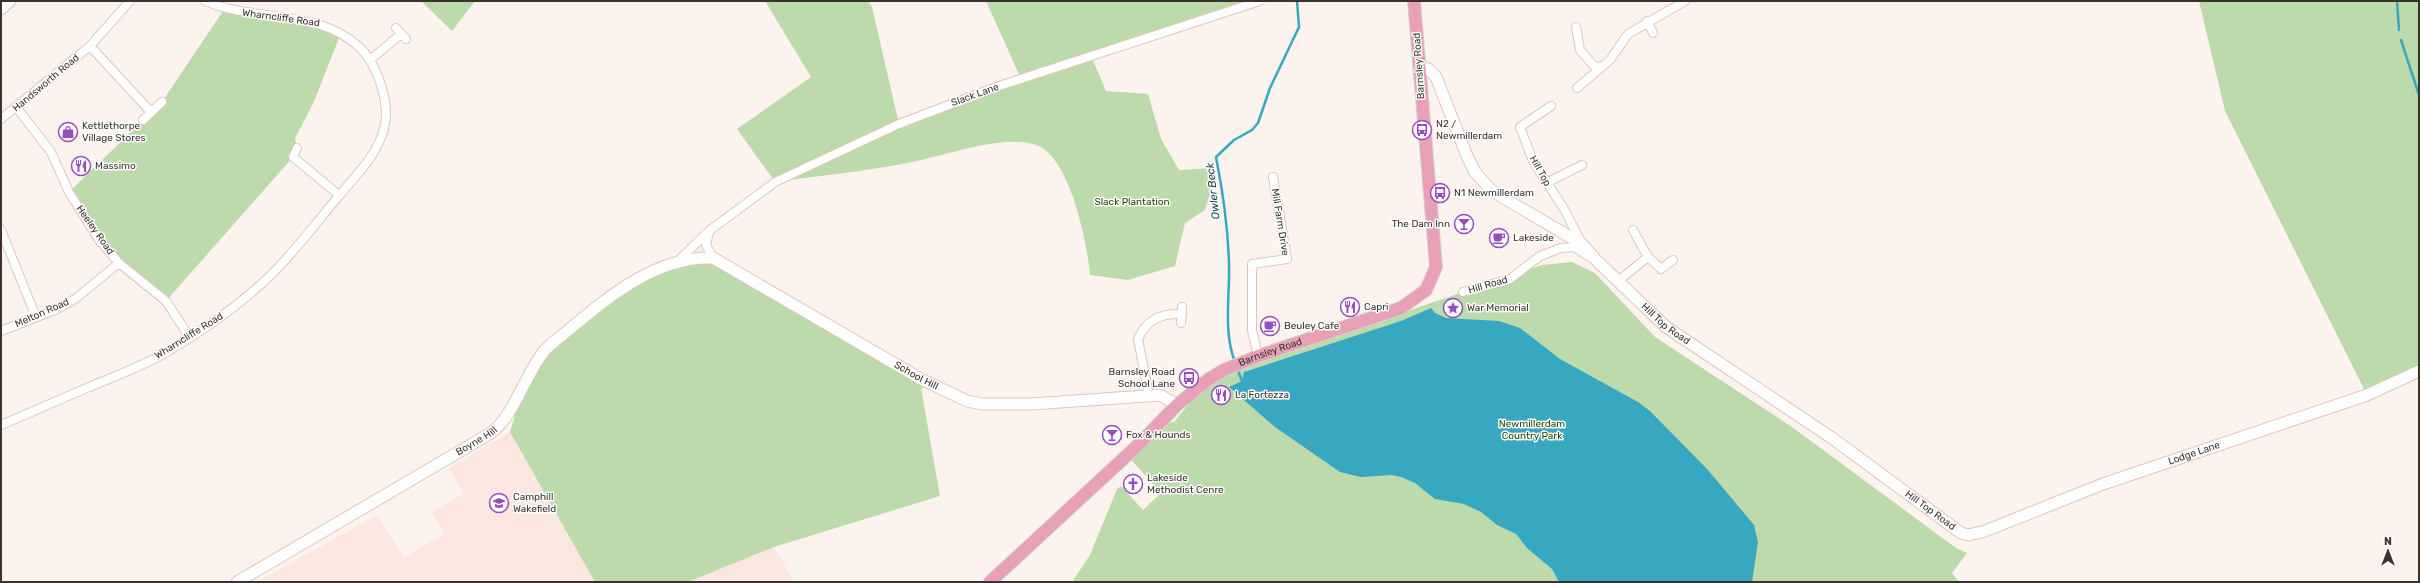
<svg xmlns="http://www.w3.org/2000/svg" width="2420" height="583" viewBox="0 0 2420 583" font-family="Rubik,sans-serif">
<style>
.built{fill:#fbe7df}
.green{fill:#bcdaac}
.water{fill:#38a8c1}
.lines{fill:none;stroke-linecap:round;stroke-linejoin:round}
.stream{stroke:#38a8c1;stroke-width:2.5}
.street-casing{stroke:#ddc5ba;stroke-width:10}
.secondary-casing{stroke:#ddc5ba;stroke-width:13}
.primary-casing{stroke:#d4d2d1;stroke-width:14}
.street{stroke:#fff;stroke-width:8}
.secondary{stroke:#fff;stroke-width:11}
.primary{stroke:#e8a0b6;stroke-width:12}
.labels{text-anchor:middle;dominant-baseline:central;stroke-width:3;stroke-linejoin:round;paint-order:stroke}
.street-label{font-size:10px;fill:#3c322e;stroke:#fff}
.poi-label{font-size:10px;fill:#3c322e;stroke:#fff;text-anchor:start}
.park-label{font-size:10px;fill:#224900;stroke:#fff}
.water-label{font-size:11px;font-style:italic;fill:#154550;stroke:#fff}
</style>
<rect width="100%" height="100%" fill="#fdf3ee"/>
<path class="built" d="M 510,432 L 595,582 L 257,582 L 377,515 L 404,557 L 444,534 L 432,512 L 464,494 L 449,468 Z
M 774,547 L 795,582 L 688,582 Z"/>
<path class="green" d="M 421,1 L 475,1 L 452,31 Z
M 765,1 L 868,1 L 872,7 L 899,124 L 1021,79 L 986,1 L 1258,1 L 1092,58 L 1106,91 L 1148,94 L 1161,139 L 1179,170 L 1211,168 L 1210,194 L 1205,210 L 1185,223 L 1175,266 L 1128,280 L 1090,275 C 1087,242 1072,170 1044,149 C 1034,142 1017,141 1006,142 C 970,145 936,158 902,164 C 860,172 817,176 775,182 L 737,129 L 811,77 Z
M 2199,1 L 2419,1 L 2419,371 L 2367,395 L 2225,111 Z
M 225,8 L 341,33 L 313,104 L 295,138 L 297,148 L 293,157 L 166,301 L 119,263 L 69,192 L 162,102 Z
M 713,258 L 937,388 L 921,388 L 940,496 L 774,547 L 688,582 L 595,582 L 510,432 L 526,377 L 543,352 L 638,279 Z
M 1572,262 L 1595,273 L 1655,337 L 1792,427 L 1956,548 L 1967,553 L 1952,573 L 1959,582 L 1072,582 L 1090,555 L 1117,489 L 1121,486 L 1143,510 L 1161,493 L 1127,455 L 1159,423 L 1174,422 L 1209,379 L 1542,265 Z"/>
<path class="water" d="M 1431,308 L 1435,313 L 1446,318 L 1499,321 L 1520,328 L 1560,359 L 1638,402 L 1650,411 L 1708,470 L 1754,525 L 1758,542 L 1752,582 L 1559,582 L 1552,569 L 1527,548 L 1516,534 L 1497,525 L 1481,512 L 1464,504 L 1435,499 L 1415,483 L 1401,477 L 1392,475 L 1361,477 L 1340,472 L 1275,427 L 1229,387 L 1242,381 L 1244,372 L 1401,321 Z"/>
<g class="lines">
<path class="stream" d="M 2397,1 L 2399,30
M 2401,40 L 2419,95
M 1235,362 C 1223,332 1230,295 1229,264 C 1228,229 1223,192 1216,157 L 1234,140 L 1252,130 L 1258,123 L 1270,88 L 1299,27 L 1297,1
M 1237,368 L 1242,381"/>
<g class="street-casing">
<path id="street" d="M 1647,21 L 1653,33
M 1576,27 L 1580,50 L 1594,66 L 1601,67
M 396,28 L 406,39
M 90,46 L 150,111
M 370,60 L 401,34
M 1577,88 L 1610,60 L 1628,34 L 1685,1
M 1551,106 L 1520,127 L 1533,161 L 1564,209 L 1582,244
M 17,108 L 51,152 L 69,192 L 99,240 L 119,263 L 166,301 L 190,338
M 1,119 L 90,46 L 130,1
M 143,120 L 162,102
M 297,148 L 293,157 L 339,195
M 1546,183 L 1582,165
M 1,230 L 36,317
M 1633,230 L 1648,257 L 1661,269 L 1673,260
M 709,232 L 706,245 L 713,258
M 679,260 L 709,231 L 775,182 L 899,124 L 996,87 L 1260,1
M 1618,281 L 1648,257
M 1463,292 L 1510,279 L 1540,256 L 1561,248 L 1574,247 L 1590,257
M 1181,323 L 1182,307
M 1,331 L 55,310 L 75,299 L 119,263
M 1258,356 L 1252,330 L 1252,264 L 1287,259 L 1273,177
M 1149,396 L 1138,339 C 1147,319 1161,313 1182,314
M 1,425 C 30,413 58,400 87,388 C 115,376 144,366 170,350 C 206,329 241,304 272,274 C 296,250 316,223 338,197 C 356,175 376,157 384,129 C 391,103 377,63 358,46 C 318,9 254,22 205,1"/>
</g>
<g class="secondary-casing">
<g id="secondary">
<path d="M 1,9 L 10,1"/>
<path id="s1" d="M 1419,68 L 1428,69 L 1436,77 L 1467,156 L 1475,172 L 1492,191 L 1582,244 L 1596,260 L 1666,327 L 1832,438 L 1961,533 L 1969,535 L 1985,531 L 2103,484 L 2367,395 L 2419,371"/>
<path id="s2" d="M 237,582 L 491,433 C 514,415 524,378 542,354 C 549,344 562,336 571,328 C 612,294 658,256 713,258 L 921,379 L 967,401 L 982,404 L 1032,404 L 1160,395 L 1177,405"/>
</g>
</g>
<g class="primary-casing">
<g id="primary">
<path id="s3" d="M 990,582 L 1136,447 L 1177,405 L 1209,379 L 1224,370 L 1258,356 L 1401,308 L 1426,290 L 1436,267 L 1414,1"/>
</g>
</g>
<use href="#street" class="street"/>
<use href="#secondary" class="secondary"/>
<use href="#primary" class="primary"/>
</g>
<defs>
<g id="bus-ring" transform="scale(1)"><circle r="9.5" fill="#fff" stroke="#974cbd" stroke-width="1.5"/><path d="M-5-6H5V4H4V6H2V4H-2V6H-4V4H-5ZM-3.5-4V0h7V-4ZM-3.5 1.2v1.5H-2V1.2ZM2 1.2v1.5H3.5V1.2Z" fill="#974cbd"/></g>
<g id="shop-ring" transform="scale(1)"><circle r="9.5" fill="#fff" stroke="#974cbd" stroke-width="1.5"/><path d="M-5-2.5h2.3a2.7 3.5 0 0 1 5.4 0H5L5.5 6h-11ZM-1.5-2.5h3a1.5 2.3 0 0 0-3 0Z" fill="#974cbd"/></g>
<g id="restaurant-ring" transform="scale(1)"><circle r="9.5" fill="#fff" stroke="#974cbd" stroke-width="1.5"/><path d="M-5-6h1v4h1v-4h1v4h1v-4h1v5L-1.5 .5V6h-2V.5L-5-1ZM5-6V6H3V1.5H1.5Q1.5-4 5-6Z" fill="#974cbd"/></g>
<g id="bar-ring" transform="scale(1)"><circle r="9.5" fill="#fff" stroke="#974cbd" stroke-width="1.5"/><path d="M-6-5H6L.8 .8V4.5H3.5V6h-7V4.5H-.8V.8Z" fill="#974cbd"/></g>
<g id="cafe-ring" transform="scale(1)"><circle r="9.5" fill="#fff" stroke="#974cbd" stroke-width="1.5"/><path d="M-5.5-4.5H6V0H3Q3 3.5 0 3.5H-2.5Q-5.5 3.5-5.5 0ZM3-3.2v2h1.7v-2ZM-6 4.5H4V6H-6Z" fill="#974cbd"/></g>
<g id="sight-ring" transform="scale(1)"><circle r="9.5" fill="#fff" stroke="#974cbd" stroke-width="1.5"/><path d="M0-6L1.8-2.2L6-1.7L2.9 1.2L3.7 5.4L0 3.3L-3.7 5.4L-2.9 1.2L-6-1.7L-1.8-2.2Z" fill="#974cbd"/></g>
<g id="church-ring" transform="scale(1)"><circle r="9.5" fill="#fff" stroke="#974cbd" stroke-width="1.5"/><path d="M-1.2-6h2.4v3.5h3.3v2.4h-3.3V6h-2.4V-.1h-3.3v-2.4h3.3Z" fill="#974cbd"/></g>
<g id="university-ring" transform="scale(1)"><circle r="9.5" fill="#fff" stroke="#974cbd" stroke-width="1.5"/><path d="M0-5L7-2L0 1L-7-2ZM-4 1L0 2.5L4 1V4Q0 6-4 4Z" fill="#974cbd"/></g>
</defs>
<g fill-rule="evenodd">
<use href="#bus-ring" x="1422" y="130"/>
<use href="#shop-ring" x="68" y="132"/>
<use href="#restaurant-ring" x="81" y="166"/>
<use href="#bus-ring" x="1440" y="193"/>
<use href="#bar-ring" x="1464" y="224"/>
<use href="#cafe-ring" x="1499" y="238"/>
<use href="#restaurant-ring" x="1350" y="307"/>
<use href="#sight-ring" x="1453" y="308"/>
<use href="#cafe-ring" x="1270" y="326"/>
<use href="#bus-ring" x="1189" y="378"/>
<use href="#restaurant-ring" x="1221" y="395"/>
<use href="#bar-ring" x="1112" y="435"/>
<use href="#church-ring" x="1133" y="484"/>
<use href="#university-ring" x="499" y="503"/>
</g>
<g class="labels">
<g class="street-label">
<text transform="translate(281 18) rotate(8)">Wharncliffe Road</text>
<text transform="translate(1419 66) rotate(-94)">Barnsley Road</text>
<text transform="translate(46 83) rotate(-40)">Handsworth Road</text>
<text transform="translate(975 95) rotate(-20)">Slack Lane</text>
<text transform="translate(1540 171) rotate(61)">Hill Top</text>
<text transform="translate(1280 222) rotate(81)">Mill Farm Drive</text>
<text transform="translate(95 230) rotate(55)">Heeley Road</text>
<text transform="translate(1488 285) rotate(-16)">Hill Road</text>
<text transform="translate(42 313) rotate(-24)">Melton Road</text>
<text stroke="none"><textPath href="#s1" startOffset="369">Hill Top Road</textPath></text>
<text transform="translate(189 336) rotate(-32)">Wharncliffe Road</text>
<text stroke="none"><textPath href="#s3" startOffset="366">Barnsley Road</textPath></text>
<text stroke="none"><textPath href="#s2" startOffset="825">School Hill</textPath></text>
<text stroke="none"><textPath href="#s2" startOffset="278">Boyne Hill</textPath></text>
<text stroke="none"><textPath href="#s1" startOffset="979">Lodge Lane</textPath></text>
<text stroke="none"><textPath href="#s1" startOffset="693">Hill Top Road</textPath></text>
</g>
<g class="poi-label">
<text x="1436" y="124">N2 /<tspan x="1436" dy="12">Newmillerdam</tspan></text>
<text x="82" y="126">Kettlethorpe<tspan x="82" dy="12">Village Stores</tspan></text>
<text x="95" y="166">Massimo</text>
<text x="1454" y="193">N1 Newmillerdam</text>
<text x="1450" y="224" text-anchor="end">The Dam Inn</text>
<text x="1513" y="238">Lakeside</text>
<text x="1364" y="307">Capri</text>
<text x="1467" y="308">War Memorial</text>
<text x="1284" y="326">Beuley Cafe</text>
<text x="1175" y="372" text-anchor="end">Barnsley Road<tspan x="1175" dy="12">School Lane</tspan></text>
<text x="1235" y="395">La Fortezza</text>
<text x="1126" y="435">Fox &amp; Hounds</text>
<text x="1147" y="478">Lakeside<tspan x="1147" dy="12">Methodist Cenre</tspan></text>
<text x="513" y="497">Camphill<tspan x="513" dy="12">Wakefield</tspan></text>
</g>
<g class="park-label">
<text x="1132" y="202">Slack Plantation</text>
<text x="1532" y="424">Newmillerdam<tspan x="1532" dy="12">Country Park</tspan></text>
</g>
<g class="water-label">
<text transform="translate(1213 191) rotate(-96)">Owler Beck</text>
</g>
</g>
<rect width="2420" height="583" fill="none" stroke="#3c322e" stroke-width="4"/>
<g transform="translate(2388 551)" stroke="#ffffff" stroke-width="3" paint-order="stroke">
<path d="M0-3L7 15L0 10L-7 15Z" fill="#3c322e"/>
<text y="-6" font-size="11" font-weight="bold" text-anchor="middle" fill="#3c322e">N</text>
</g>
</svg>
